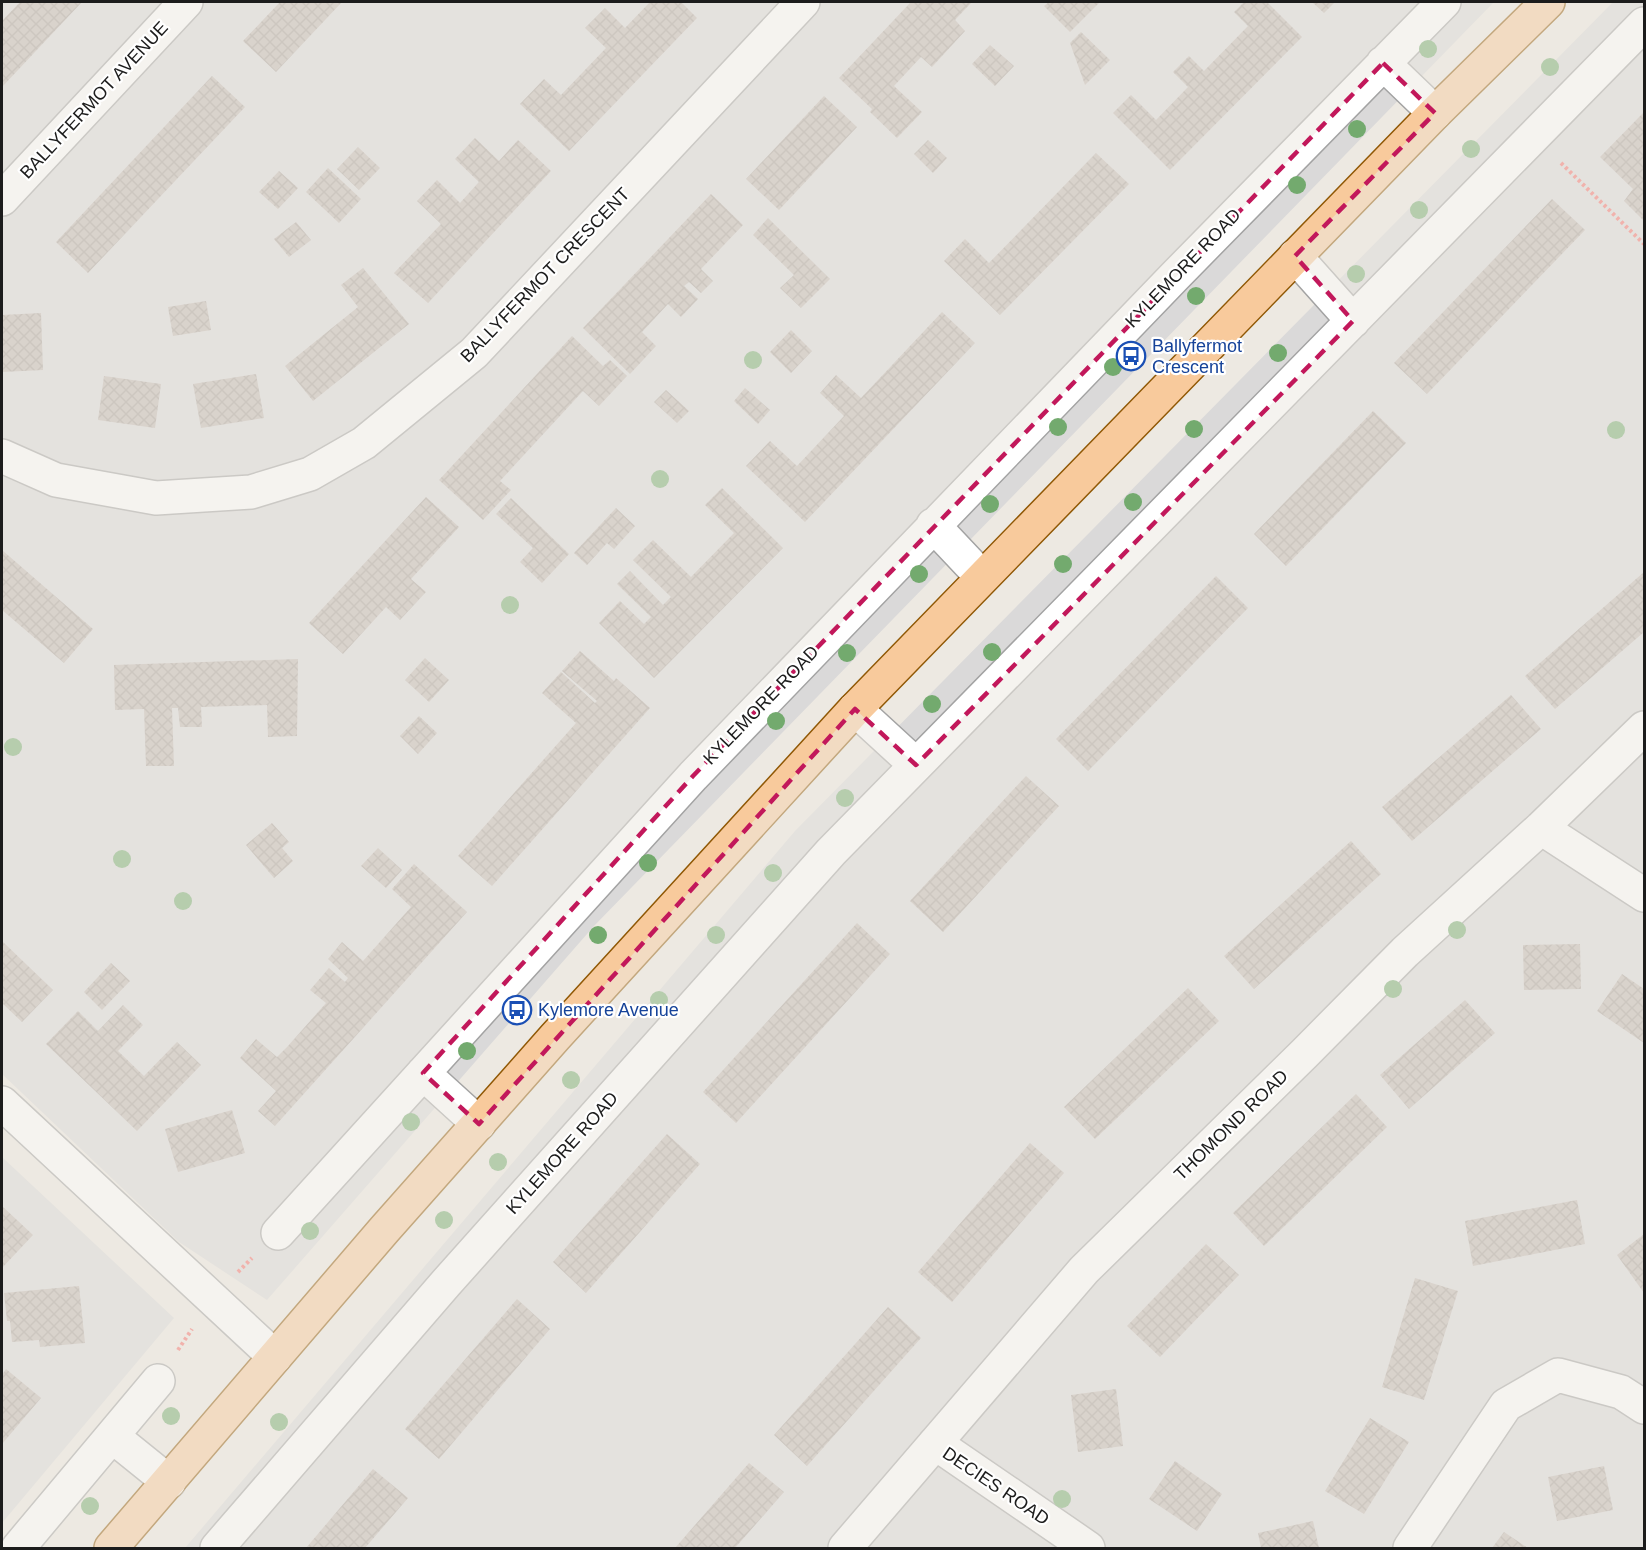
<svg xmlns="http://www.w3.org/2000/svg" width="1646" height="1550" viewBox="0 0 1646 1550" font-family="Helvetica,sans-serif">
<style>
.residential{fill:#dad9d9}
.building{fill:url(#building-cross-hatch)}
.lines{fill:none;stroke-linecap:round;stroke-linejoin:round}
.minor-casing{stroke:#a3a3a3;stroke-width:36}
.major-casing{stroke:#905805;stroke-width:36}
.path{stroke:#f5706c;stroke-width:4;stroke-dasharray:3 3;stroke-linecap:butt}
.minor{stroke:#fff;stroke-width:33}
.major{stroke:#f8ca9c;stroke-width:33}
.tree{fill:#73aa6e}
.marked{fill:none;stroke:#c2185b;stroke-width:4.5;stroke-dasharray:12 8;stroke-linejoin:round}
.labels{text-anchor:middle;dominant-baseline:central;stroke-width:4.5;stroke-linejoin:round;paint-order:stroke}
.street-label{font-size:18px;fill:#1c1c1c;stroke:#fff}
.transit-label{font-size:18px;fill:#164399;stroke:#fff;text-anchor:start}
</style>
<defs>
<pattern id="building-cross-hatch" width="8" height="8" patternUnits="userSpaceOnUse" patternTransform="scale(1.5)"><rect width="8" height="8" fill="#c2b8b2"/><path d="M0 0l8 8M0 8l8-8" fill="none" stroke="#a69e98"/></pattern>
</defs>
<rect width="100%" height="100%" fill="#ede9e2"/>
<path class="residential" d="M 2,2 L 1494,2 L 594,926 L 267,1300 L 179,1242 L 2,1074 Z
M 1613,2 L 1644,2 L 1644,1548 L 185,1548 L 795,831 Z
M 2,1157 L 174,1318 L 2,1523 Z"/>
<path class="building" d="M 20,2 L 82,2 L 2,87 L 2,21 Z
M 280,2 L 342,2 L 276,72 L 243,41 Z
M 650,2 L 681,2 L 697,18 L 569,151 L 520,104 L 544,79 L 561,95 L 606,48 L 585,28 L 605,8 L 625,28 Z
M 911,2 L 972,2 L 955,20 L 965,31 L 932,67 L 921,57 L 894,86 L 922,112 L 897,138 L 870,112 L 872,109 L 839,78 Z
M 1049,2 L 1100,2 L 1070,32 L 1044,6 Z
M 1244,2 L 1267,2 L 1302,37 L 1170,170 L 1113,113 L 1131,95 L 1156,120 L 1188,87 L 1173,72 L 1189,56 L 1204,71 L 1248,26 L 1234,12 Z
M 1312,2 L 1335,2 L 1324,13 Z
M 1081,32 L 1110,60 L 1085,85 L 1070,43 Z
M 990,45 L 1014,66 L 995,86 L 972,64 Z
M 212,76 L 245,107 L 88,273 L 56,242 Z
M 824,96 L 857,127 L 779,210 L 746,179 Z
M 1644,112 L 1644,221 L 1624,201 L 1633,189 L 1600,157 Z
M 475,138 L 499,161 L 518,140 L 551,171 L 428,303 L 394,273 L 441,224 L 417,201 L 437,180 L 460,203 L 479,182 L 455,159 Z
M 928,140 L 947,158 L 933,173 L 914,154 Z
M 358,147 L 380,168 L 359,190 L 337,169 Z
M 1096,153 L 1129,184 L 1000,315 L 944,261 L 965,239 L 989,263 Z
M 328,168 L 361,199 L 339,223 L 306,192 Z
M 279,171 L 298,188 L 278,209 L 259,192 Z
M 711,194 L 743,225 L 701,269 L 713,281 L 701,293 L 689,282 L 684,286 L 698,299 L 681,317 L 668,304 L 642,332 L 656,346 L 630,374 L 583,328 Z
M 1552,199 L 1585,230 L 1427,394 L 1394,363 Z
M 768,218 L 830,279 L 801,308 L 780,288 L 794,275 L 753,235 Z
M 296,222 L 311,240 L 289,257 L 274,239 Z
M 363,268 L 409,324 L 313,401 L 285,366 L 358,307 L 341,285 Z
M 206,301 L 211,330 L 173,336 L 168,307 Z
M 942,312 L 975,343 L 805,522 L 746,466 L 770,441 L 797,466 L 844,416 L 820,393 L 836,375 L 861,398 Z
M 41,313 L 43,370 L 2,372 L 2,315 Z
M 791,330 L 812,351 L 791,373 L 770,352 Z
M 572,336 L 603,366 L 610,360 L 627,376 L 599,406 L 583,391 L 500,481 L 511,490 L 483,520 L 439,480 Z
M 256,374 L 264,418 L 201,428 L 193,384 Z
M 104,376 L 161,384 L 155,428 L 98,420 Z
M 745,388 L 770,410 L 758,424 L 734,401 Z
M 666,390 L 689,411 L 677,423 L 654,402 Z
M 1373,411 L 1406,443 L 1286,566 L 1254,534 Z
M 722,488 L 783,548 L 654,678 L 599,623 L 620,601 L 644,624 L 651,617 L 617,584 L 630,571 L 663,605 L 671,597 L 633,560 L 653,540 L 691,577 L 734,533 L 705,505 Z
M 426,497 L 459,527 L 411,579 L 426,592 L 400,620 L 386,607 L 343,654 L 309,623 Z
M 511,498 L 569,554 L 542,583 L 520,562 L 533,548 L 496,514 Z
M 616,508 L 635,526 L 614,549 L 607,543 L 587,565 L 574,553 Z
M 2,550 L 93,629 L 64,663 L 2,610 Z
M 1644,572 L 1644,632 L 1555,709 L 1525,676 Z
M 1216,576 L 1248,608 L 1088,771 L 1056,739 Z
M 580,651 L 614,681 L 616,678 L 650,708 L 492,886 L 458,856 L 576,723 L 542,693 L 561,672 L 595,703 L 597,701 L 562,671 Z
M 425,658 L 449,680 L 429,702 L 405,680 Z
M 298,659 L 297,736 L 268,737 L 267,705 L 201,707 L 202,727 L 180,727 L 178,708 L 172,708 L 174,766 L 146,766 L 144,709 L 115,710 L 114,665 Z
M 1511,695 L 1541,729 L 1412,841 L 1382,807 Z
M 419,716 L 437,733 L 418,754 L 400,736 Z
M 1026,776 L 1059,806 L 943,932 L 910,901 Z
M 272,823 L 289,842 L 282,848 L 293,861 L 274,878 L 246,845 Z
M 1351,841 L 1381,874 L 1254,989 L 1224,956 Z
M 378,848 L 402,870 L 386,888 L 361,866 Z
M 414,864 L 467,912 L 275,1126 L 258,1111 L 276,1091 L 240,1058 L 256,1039 L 277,1057 L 288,1046 L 326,1003 L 310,990 L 329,968 L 345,982 L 348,978 L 328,959 L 342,942 L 363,961 L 411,907 L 392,889 Z
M 857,923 L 890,954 L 736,1123 L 703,1092 Z
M 2,941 L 53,990 L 22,1022 L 2,1003 Z
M 1580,944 L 1581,989 L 1524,990 L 1523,945 Z
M 111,963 L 130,981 L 102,1010 L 84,992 Z
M 1622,974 L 1644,989 L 1644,1043 L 1597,1011 Z
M 1188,988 L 1219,1021 L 1095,1139 L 1064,1107 Z
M 1465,1000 L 1495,1033 L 1409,1109 L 1380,1075 Z
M 123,1005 L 143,1025 L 118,1051 L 144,1076 L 177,1042 L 201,1065 L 137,1131 L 46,1044 L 78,1011 L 98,1031 Z
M 1356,1094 L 1387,1127 L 1264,1246 L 1233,1213 Z
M 232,1110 L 245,1153 L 178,1172 L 165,1129 Z
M 667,1134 L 700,1164 L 586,1293 L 553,1262 Z
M 1030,1143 L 1064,1173 L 952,1302 L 918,1272 Z
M 1577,1200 L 1585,1244 L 1473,1266 L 1465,1221 Z
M 2,1206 L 33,1235 L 2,1268 Z
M 1644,1234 L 1644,1293 L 1617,1255 Z
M 1206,1244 L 1239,1275 L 1160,1357 L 1127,1326 Z
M 1415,1278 L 1458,1291 L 1424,1400 L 1382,1387 Z
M 79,1286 L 85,1343 L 40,1347 L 39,1340 L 12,1342 L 10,1321 L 7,1321 L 4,1293 Z
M 517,1299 L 550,1329 L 439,1459 L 405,1429 Z
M 888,1307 L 921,1338 L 807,1466 L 774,1435 Z
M 6,1369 L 41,1398 L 2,1444 L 2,1375 Z
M 1116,1389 L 1123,1446 L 1078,1452 L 1071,1395 Z
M 1370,1418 L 1409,1442 L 1364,1514 L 1325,1491 Z
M 1175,1461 L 1222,1494 L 1197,1531 L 1149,1499 Z
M 749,1463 L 784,1492 L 735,1548 L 675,1548 Z
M 1604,1466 L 1613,1510 L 1557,1521 L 1548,1477 Z
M 373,1469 L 408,1498 L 365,1548 L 306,1548 Z
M 1313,1521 L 1319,1548 L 1261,1548 L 1258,1533 Z
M 1504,1532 L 1528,1548 L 1492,1548 Z"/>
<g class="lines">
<g class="minor-casing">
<path id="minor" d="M 1383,63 L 1435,113
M 2,199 L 186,2
M 1295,256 L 1353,321
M 2,456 L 56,480 L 156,498 L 251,492 L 310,474 L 364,443 L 474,353 L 803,2
M 933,525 L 982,577
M 855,709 L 916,765
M 1541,828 L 1644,895
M 423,1073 L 479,1124
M 2,1103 L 275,1357
M 278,1233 L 693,776 L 1175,276 L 1444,2
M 112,1436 L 169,1482
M 935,1443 L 1088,1548
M 18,1548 L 158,1381
M 217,1548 L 446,1283 L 831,852 L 1644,24
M 845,1548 L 1084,1270 L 1305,1053 L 1405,952 L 1541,828 L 1644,728
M 1410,1548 L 1506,1405 L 1558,1375 L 1621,1392 L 1644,1407"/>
</g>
<g class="major-casing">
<path id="major" d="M 111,1548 L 384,1230 L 555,1037 L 855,709 L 1435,113 L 1548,2"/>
</g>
<path class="path" d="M 1561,163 L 1644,244
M 238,1272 L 252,1258
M 178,1350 L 192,1329"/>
<use href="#minor" class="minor"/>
<use href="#major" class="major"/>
</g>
<g class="tree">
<circle cx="1428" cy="49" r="9"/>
<circle cx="1550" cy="67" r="9"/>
<circle cx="1357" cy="129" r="9"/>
<circle cx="1471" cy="149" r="9"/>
<circle cx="1297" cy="185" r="9"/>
<circle cx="1419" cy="210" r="9"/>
<circle cx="1356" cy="274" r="9"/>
<circle cx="1196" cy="296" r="9"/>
<circle cx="1278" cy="353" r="9"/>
<circle cx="753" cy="360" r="9"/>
<circle cx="1113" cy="367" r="9"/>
<circle cx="1058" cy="427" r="9"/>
<circle cx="1194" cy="429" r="9"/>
<circle cx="1616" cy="430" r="9"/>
<circle cx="660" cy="479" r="9"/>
<circle cx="1133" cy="502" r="9"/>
<circle cx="990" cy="504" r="9"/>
<circle cx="1063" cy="564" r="9"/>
<circle cx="919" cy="574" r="9"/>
<circle cx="510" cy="605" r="9"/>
<circle cx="992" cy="652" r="9"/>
<circle cx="847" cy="653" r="9"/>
<circle cx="932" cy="704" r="9"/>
<circle cx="776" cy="721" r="9"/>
<circle cx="13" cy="747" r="9"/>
<circle cx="845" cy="798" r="9"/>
<circle cx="122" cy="859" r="9"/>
<circle cx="648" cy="863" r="9"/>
<circle cx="773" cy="873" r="9"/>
<circle cx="183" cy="901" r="9"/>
<circle cx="1457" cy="930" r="9"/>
<circle cx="598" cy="935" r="9"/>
<circle cx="716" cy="935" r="9"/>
<circle cx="1393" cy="989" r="9"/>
<circle cx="659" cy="1000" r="9"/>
<circle cx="467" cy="1051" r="9"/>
<circle cx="571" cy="1080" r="9"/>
<circle cx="411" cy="1122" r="9"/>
<circle cx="498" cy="1162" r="9"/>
<circle cx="444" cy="1220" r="9"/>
<circle cx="310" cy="1231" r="9"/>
<circle cx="171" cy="1416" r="9"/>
<circle cx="279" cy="1422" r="9"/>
<circle cx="1062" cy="1499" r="9"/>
<circle cx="90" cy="1506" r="9"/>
</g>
<path d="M0 0H1646V1550H0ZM 1383,63 L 1435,113 L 1295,256 L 1353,321 L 916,765 L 855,709 L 479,1124 L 423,1073 L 693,776 Z" fill="#ede9e2" fill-opacity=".55" fill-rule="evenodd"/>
<path class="marked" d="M 1383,63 L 1435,113 L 1295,256 L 1353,321 L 916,765 L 855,709 L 479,1124 L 423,1073 L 693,776 Z"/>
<defs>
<g id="bus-ring" transform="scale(1.5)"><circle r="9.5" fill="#fff" stroke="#1a4fb4" stroke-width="1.5"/><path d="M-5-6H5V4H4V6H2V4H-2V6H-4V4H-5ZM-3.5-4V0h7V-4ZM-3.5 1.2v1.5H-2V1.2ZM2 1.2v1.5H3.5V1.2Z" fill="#1a4fb4"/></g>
</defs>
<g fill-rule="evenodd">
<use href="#bus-ring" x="1131" y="356"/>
<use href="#bus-ring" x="517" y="1010"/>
</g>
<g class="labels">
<g class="street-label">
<text transform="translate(94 100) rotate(-47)">BALLYFERMOT AVENUE</text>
<text transform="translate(1183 268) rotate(-46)">KYLEMORE ROAD</text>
<text transform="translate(545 275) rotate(-46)">BALLYFERMOT CRESCENT</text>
<text transform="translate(761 705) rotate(-46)">KYLEMORE ROAD</text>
<text transform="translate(1231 1125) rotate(-44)">THOMOND ROAD</text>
<text transform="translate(562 1153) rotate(-48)">KYLEMORE ROAD</text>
<text transform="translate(996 1486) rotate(34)">DECIES ROAD</text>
</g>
<g class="transit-label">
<text x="1152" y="346">Ballyfermot<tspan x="1152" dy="21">Crescent</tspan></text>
<text x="538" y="1010">Kylemore Avenue</text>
</g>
</g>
<rect width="1646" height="1550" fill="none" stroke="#1c1c1c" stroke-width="6"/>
</svg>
